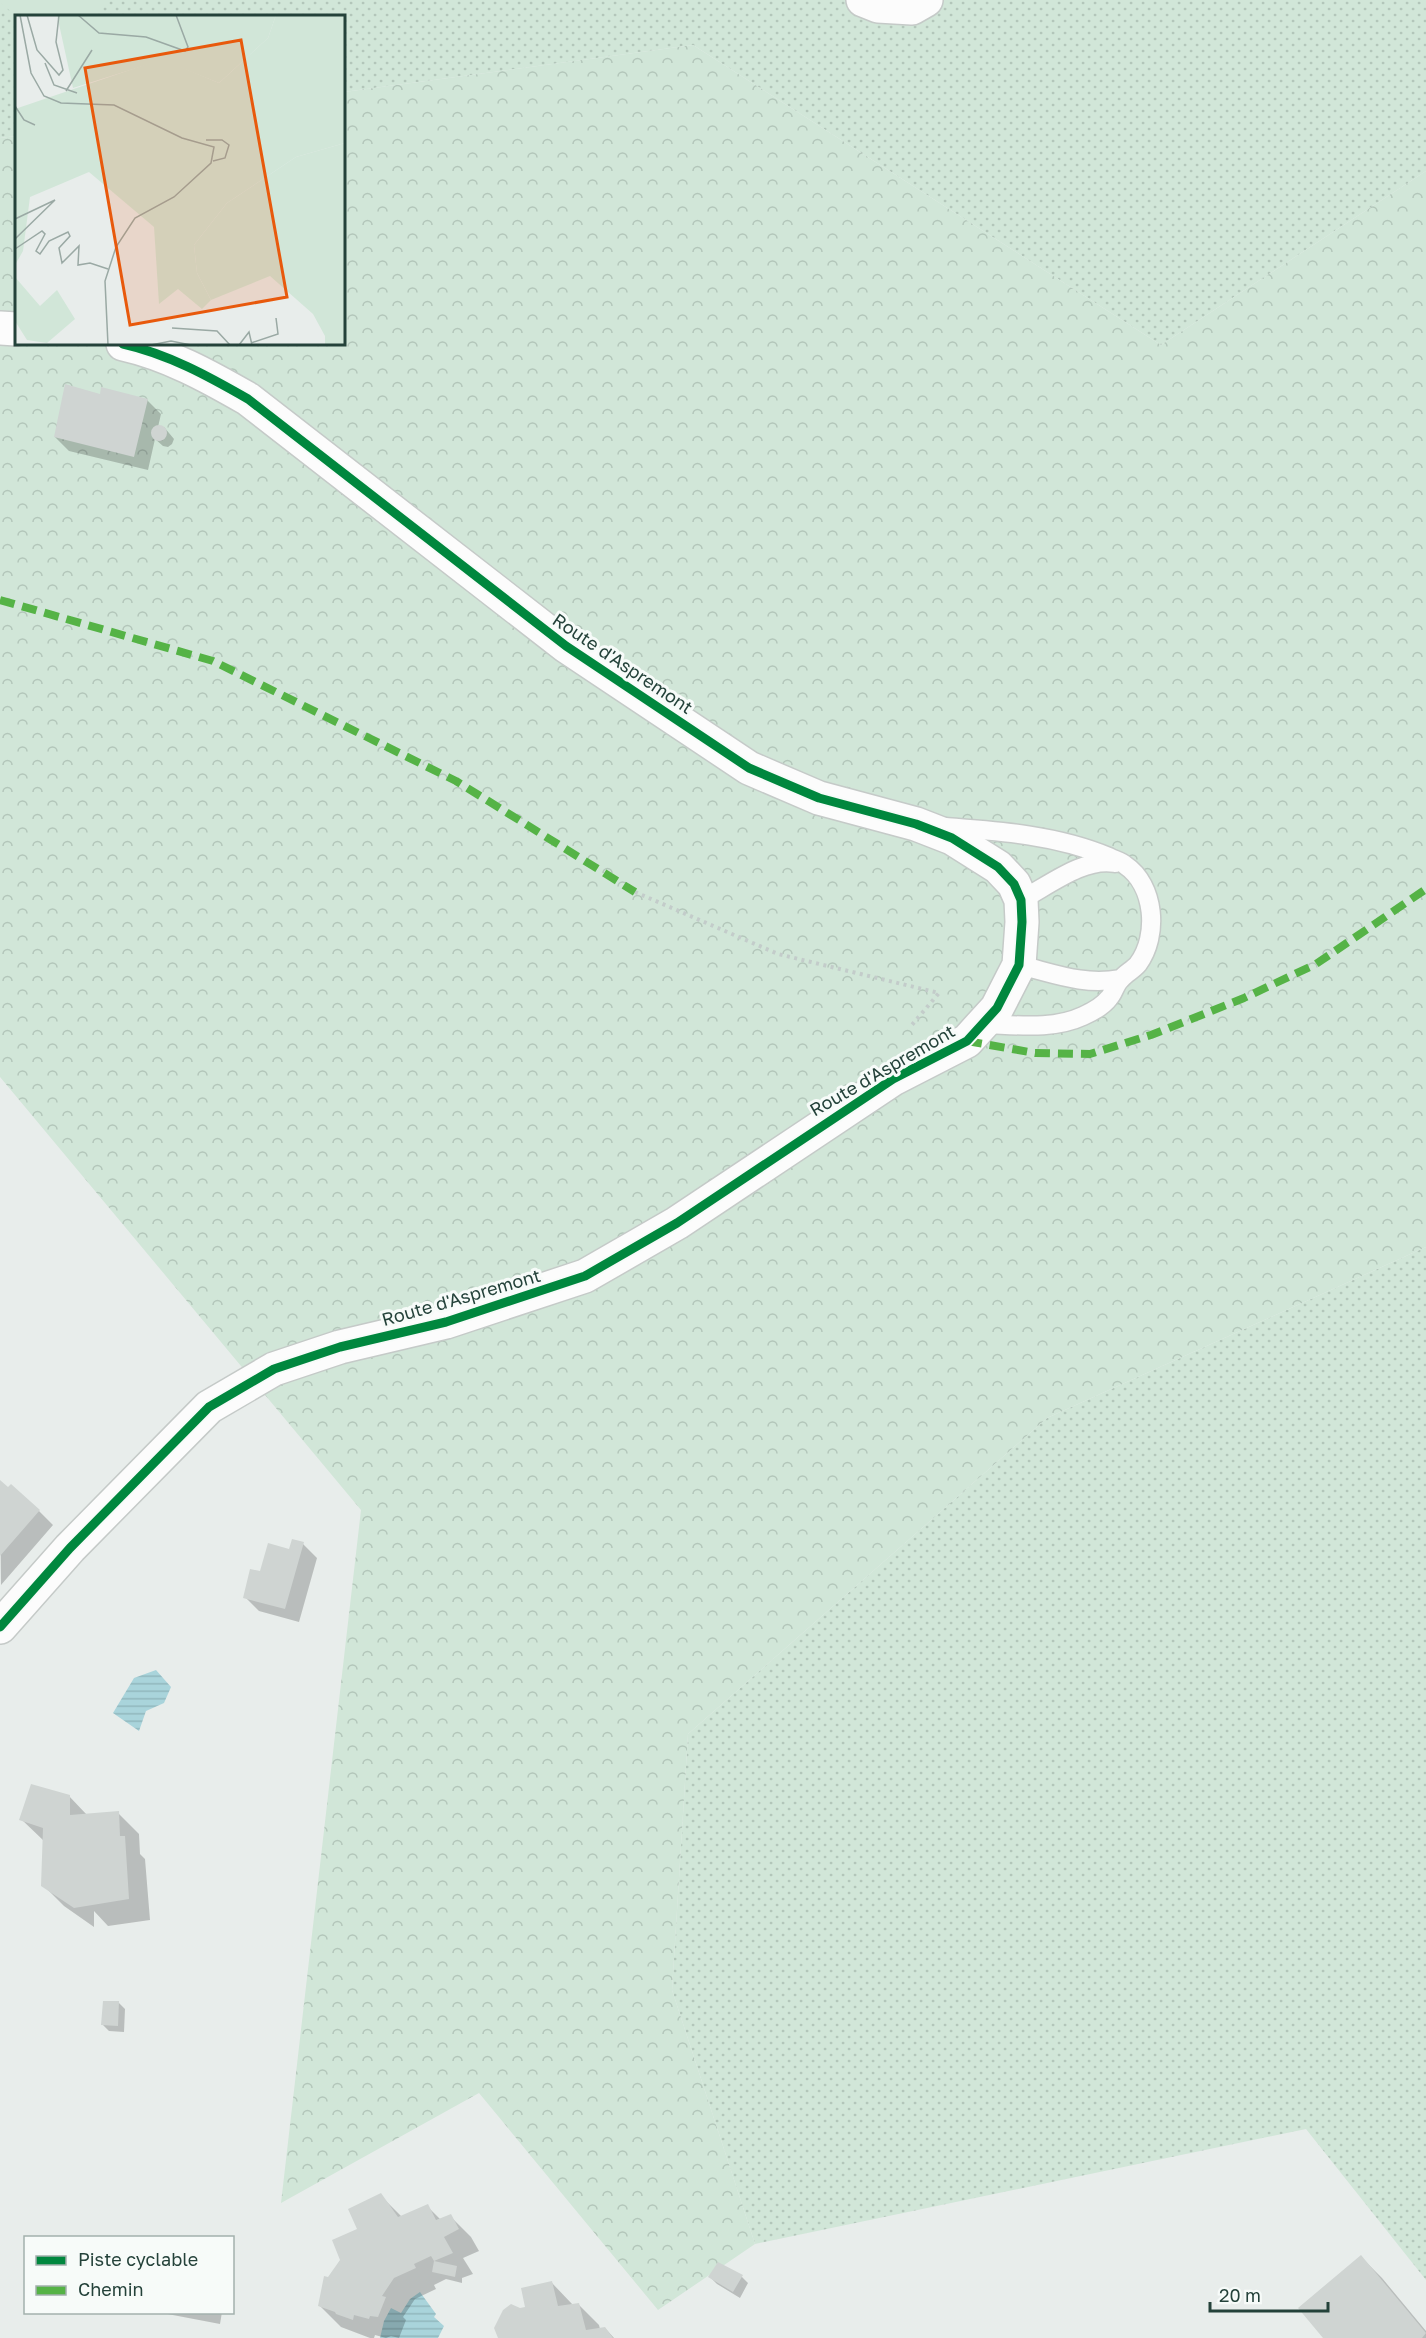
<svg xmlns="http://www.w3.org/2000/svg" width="1426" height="2338" viewBox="0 0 1426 2338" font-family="'Golos Text',sans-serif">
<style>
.grass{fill:url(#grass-dots)}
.forest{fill:url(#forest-crowns)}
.pitch{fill:#d1e6d8}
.water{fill:url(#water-rules)}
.shadow{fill:#0003}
.building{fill:#cfd4d2}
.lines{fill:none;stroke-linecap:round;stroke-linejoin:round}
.service-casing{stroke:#c5cac8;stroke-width:21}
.minor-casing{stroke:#c5cac8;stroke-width:36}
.tertiary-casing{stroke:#c5cac8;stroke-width:36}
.path{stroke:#c3ccca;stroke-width:4;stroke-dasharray:3 4.5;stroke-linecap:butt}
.service{stroke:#fcfcfc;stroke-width:18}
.minor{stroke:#fcfcfc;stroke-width:33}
.tertiary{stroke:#fcfcfc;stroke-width:33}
.quiet{stroke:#55b346;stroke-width:8;stroke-dasharray:15 8;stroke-linecap:butt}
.cycleway-casing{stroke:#f7fbf9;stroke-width:13}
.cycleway{stroke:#00873e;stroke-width:9}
.labels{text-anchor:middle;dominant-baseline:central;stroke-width:6;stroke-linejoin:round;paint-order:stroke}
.street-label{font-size:18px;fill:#24423a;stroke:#f7fbf9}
.inset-road{fill:none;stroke:#9aa9a4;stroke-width:1.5}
.view{fill:#e8590c;fill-opacity:0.15;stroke:#e8590c;stroke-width:3}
.inset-edge{fill:none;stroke:#24423a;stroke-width:3}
</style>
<defs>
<pattern id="grass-dots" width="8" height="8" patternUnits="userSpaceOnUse" patternTransform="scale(1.5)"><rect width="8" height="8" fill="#d1e6d8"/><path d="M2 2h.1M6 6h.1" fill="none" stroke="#b3c6ba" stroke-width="1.8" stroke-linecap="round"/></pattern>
<pattern id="forest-crowns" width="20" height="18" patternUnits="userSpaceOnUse" patternTransform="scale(1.5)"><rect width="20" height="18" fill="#d1e6d8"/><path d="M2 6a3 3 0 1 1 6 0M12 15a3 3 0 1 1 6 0" fill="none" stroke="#b3c6ba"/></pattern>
<pattern id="water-rules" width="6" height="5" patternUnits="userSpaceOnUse" patternTransform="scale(1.5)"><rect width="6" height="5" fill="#a9d4db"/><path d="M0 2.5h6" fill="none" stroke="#91b7bd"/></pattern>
</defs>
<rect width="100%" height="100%" fill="#e8edeb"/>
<path class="grass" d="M 0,0 L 1426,0 L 1426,171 L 1161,345 L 693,45 L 344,92 L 344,16 L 16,16 L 16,136 L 0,138 Z
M 1426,1247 L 1426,2280 L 1306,2129 L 755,2244 L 672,1990 L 688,1734 L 1047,1418 Z"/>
<path class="forest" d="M 693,45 L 1161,345 L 1426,171 L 1426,1247 L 1047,1418 L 688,1734 L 672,1990 L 755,2244 L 658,2310 L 479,2093 L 281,2203 L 361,1510 L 0,1077 L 0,138 L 16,136 L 16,344 L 344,344 L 344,92 Z"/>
<path class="pitch" d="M 0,0 L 106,0 L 92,16 L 17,16 L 0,3 Z"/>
<path class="water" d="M 156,1670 L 171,1687 L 164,1703 L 146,1711 L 139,1731 L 113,1713 L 134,1678 Z
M 420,2292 L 436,2314 L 434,2317 L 444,2326 L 438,2338 L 380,2338 L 384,2321 L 391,2308 L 401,2313 L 410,2299 Z"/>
<path class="shadow" d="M 101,396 L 147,400 L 161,414 L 158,427 L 164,427 L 174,439 L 172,444 L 168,447 L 163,446 L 155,439 L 148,470 L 69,451 L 55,437 Z
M 0,1482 L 39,1511 L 53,1525 L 1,1585 Z
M 303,1544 L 317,1558 L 299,1622 L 259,1611 L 245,1597 L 261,1573 Z
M 69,1796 L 87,1815 L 118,1813 L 139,1834 L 140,1854 L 145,1859 L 150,1920 L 108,1926 L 94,1911 L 94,1927 L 64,1906 L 43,1885 L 44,1841 L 21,1819 Z
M 118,2002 L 125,2009 L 124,2032 L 109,2031 L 103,2025 Z
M 380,2195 L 402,2217 L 427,2206 L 441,2220 L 450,2216 L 471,2237 L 479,2251 L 463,2258 L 473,2274 L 462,2278 L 462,2283 L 446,2279 L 434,2285 L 436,2289 L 415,2299 L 403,2317 L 406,2320 L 399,2338 L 391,2336 L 386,2338 L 375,2335 L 374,2338 L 370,2338 L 341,2327 L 320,2306 L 329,2279 Z
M 1361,2257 L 1382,2278 L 1426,2331 L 1426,2338 L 1325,2338 Z
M 710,2277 L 742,2277 L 748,2283 L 740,2298 L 717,2284 Z
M 552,2283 L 573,2305 L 578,2304 L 599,2325 L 600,2329 L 605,2328 L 614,2338 L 499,2338 L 520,2310 L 527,2308 Z
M 157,2312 L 222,2312 L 220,2324 Z"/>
<path class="building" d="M 65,384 L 100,394 L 101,387 L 148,399 L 134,457 L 54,437 Z
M151 433a8 8 0 1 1 16 0a8 8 0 1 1-16 0Z
M 0,1480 L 8,1487 L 11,1484 L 40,1510 L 0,1556 Z
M 292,1539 L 304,1542 L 285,1609 L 243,1598 L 250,1569 L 260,1571 L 268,1543 L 289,1549 Z
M 31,1784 L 70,1795 L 70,1815 L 119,1811 L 120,1836 L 125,1836 L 129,1899 L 74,1908 L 41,1886 L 43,1828 L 19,1820 Z
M 103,2001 L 119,2001 L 118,2026 L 101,2025 Z
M 381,2193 L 398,2217 L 428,2204 L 436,2220 L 451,2214 L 459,2229 L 444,2237 L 453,2253 L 434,2261 L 431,2256 L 414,2264 L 416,2268 L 394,2278 L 382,2296 L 386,2297 L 378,2317 L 370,2316 L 369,2319 L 354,2315 L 353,2320 L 336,2314 L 335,2312 L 318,2306 L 324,2276 L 328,2277 L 340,2260 L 332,2240 L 357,2229 L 348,2209 Z
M 1361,2255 L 1426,2333 L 1422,2338 L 1323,2338 L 1298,2308 Z
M 434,2261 L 457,2266 L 455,2277 L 432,2272 Z
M 718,2262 L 743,2275 L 733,2292 L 708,2277 Z
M 552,2281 L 558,2306 L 579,2303 L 586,2330 L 605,2327 L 613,2338 L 498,2338 L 494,2328 L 503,2310 L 511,2304 L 520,2308 L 525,2307 L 521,2288 Z"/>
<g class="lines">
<g class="service-casing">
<path id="service" d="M 943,827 C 999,831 1057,835 1109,857 C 1114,860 1121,861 1125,865 C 1155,885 1159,936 1138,964 C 1133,970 1126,973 1121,979 C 1115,984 1114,993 1109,998 C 1103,1006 1092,1012 1083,1016 C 1053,1030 1017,1025 984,1024
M 1021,900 C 1048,886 1084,857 1115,863
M 1019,965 C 1053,973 1084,986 1120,979"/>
</g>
<g class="minor-casing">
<path id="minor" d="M 863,0 L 878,6 L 912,8 L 926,0"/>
</g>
<g class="tertiary-casing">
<path id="tertiary" d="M 0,328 L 16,329
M 0,1627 L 70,1548 L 209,1407 L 274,1369 L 340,1347 L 446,1322 L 585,1276 L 677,1223 L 893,1079 L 967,1041 L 997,1008 L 1019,965 L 1022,922 L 1021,900 L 1014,884 L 998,867 L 952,838 L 916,824 L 819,798 L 749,768 L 566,646 L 248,399 C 208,376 168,354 123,344"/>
</g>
<path class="path" d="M 635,892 L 778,954 L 939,993 L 911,1026"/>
<use href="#service" class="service"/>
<use href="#minor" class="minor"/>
<use href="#tertiary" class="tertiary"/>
<path class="quiet" d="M 0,600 L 213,661 L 456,781 L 635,892
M 967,1041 L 1035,1053 L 1090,1054 L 1151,1035 L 1244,998 L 1316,964 L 1426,889"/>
<g class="cycleway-casing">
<path id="cycleway" d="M 0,1627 L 70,1548 L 209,1407 L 274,1369 L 340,1347 L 446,1322 L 585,1276 L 677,1223 L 893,1079 L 967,1041 L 997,1008 L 1019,965 L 1022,922 L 1021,900 L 1014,884 L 998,867 L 952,838 L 916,824 L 819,798 L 749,768 L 566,646 L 248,399 C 208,376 168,354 123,344"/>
</g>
<use href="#cycleway" class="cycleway"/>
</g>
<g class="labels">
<g class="street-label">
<text transform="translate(623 663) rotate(34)">Route d'Aspremont</text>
<text transform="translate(882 1070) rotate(-30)">Route d'Aspremont</text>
<text transform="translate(461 1297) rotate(-16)">Route d'Aspremont</text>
</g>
</g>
<g transform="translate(15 15)">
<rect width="330" height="330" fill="#e8edeb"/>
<path d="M 42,0 L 261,0 L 253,23 L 204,68 L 147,45 L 58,73 ZM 330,128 L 330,330 L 310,330 L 310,321 L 298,299 L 255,261 L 196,285 L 182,258 L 179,230 L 212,188 L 281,142 Z" fill="#d1e6d8"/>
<path d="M 261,0 L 330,0 L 330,128 L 281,142 L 212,188 L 179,230 L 182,258 L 196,285 L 187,294 L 163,274 L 144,289 L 139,212 L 74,157 L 15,182 L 8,236 L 0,250 L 0,94 L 147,44 L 204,68 L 253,23 ZM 0,262 L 25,291 L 42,275 L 60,304 L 32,328 L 12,325 L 0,306 Z" fill="#d1e6d8"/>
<path d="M 79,34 L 88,39 L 78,58 L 69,53 Z" fill="#d1e6d8"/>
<path class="inset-road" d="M 5,0 L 16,58 L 29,81 L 46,88 L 99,90 L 167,123 L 199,132 L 196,148 L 159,182 L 120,203 L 101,232 L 90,266 L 93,330M 12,0 L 22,35 L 44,60 L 48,55 L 41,27 L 44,0M 63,0 L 84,18 L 131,22 L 170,36 L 173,32 L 161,0M 30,48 L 39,70 L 62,78M 51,76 L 77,35M 0,91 L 9,105 L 20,110M 191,125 L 207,125 L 214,130 L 210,143 L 198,146M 0,204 L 40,185 L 0,224M 0,234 L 27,216 L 30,219 L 21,236 L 25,239 L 34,226 L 53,217 L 55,221 L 44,233 L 47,248 L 64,231 L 63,250 L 75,248 L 93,254M 157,313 L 202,316 L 215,330M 236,328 L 263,319 L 261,303M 136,330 L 156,326 L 176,330M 224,330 L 234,317 L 237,330"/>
<path class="view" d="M 226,25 L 272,282 L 115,310 L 70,53 Z"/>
<rect width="330" height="330" class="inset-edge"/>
</g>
<rect x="24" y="2236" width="210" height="78" fill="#f7fbf9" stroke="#a3b1ad" stroke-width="1.5"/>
<rect x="36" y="2256" width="30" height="9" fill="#00873e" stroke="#a3b1ad" stroke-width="1.5"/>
<text x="78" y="2266" font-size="18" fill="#24423a">Piste cyclable</text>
<rect x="36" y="2286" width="30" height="9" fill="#55b346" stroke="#a3b1ad" stroke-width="1.5"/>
<text x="78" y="2296" font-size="18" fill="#24423a">Chemin</text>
<path d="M1210 2302v9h118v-9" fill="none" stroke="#24423a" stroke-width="3"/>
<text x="1219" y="2302" font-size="18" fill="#24423a" stroke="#f7fbf9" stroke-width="4.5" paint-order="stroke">20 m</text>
</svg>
